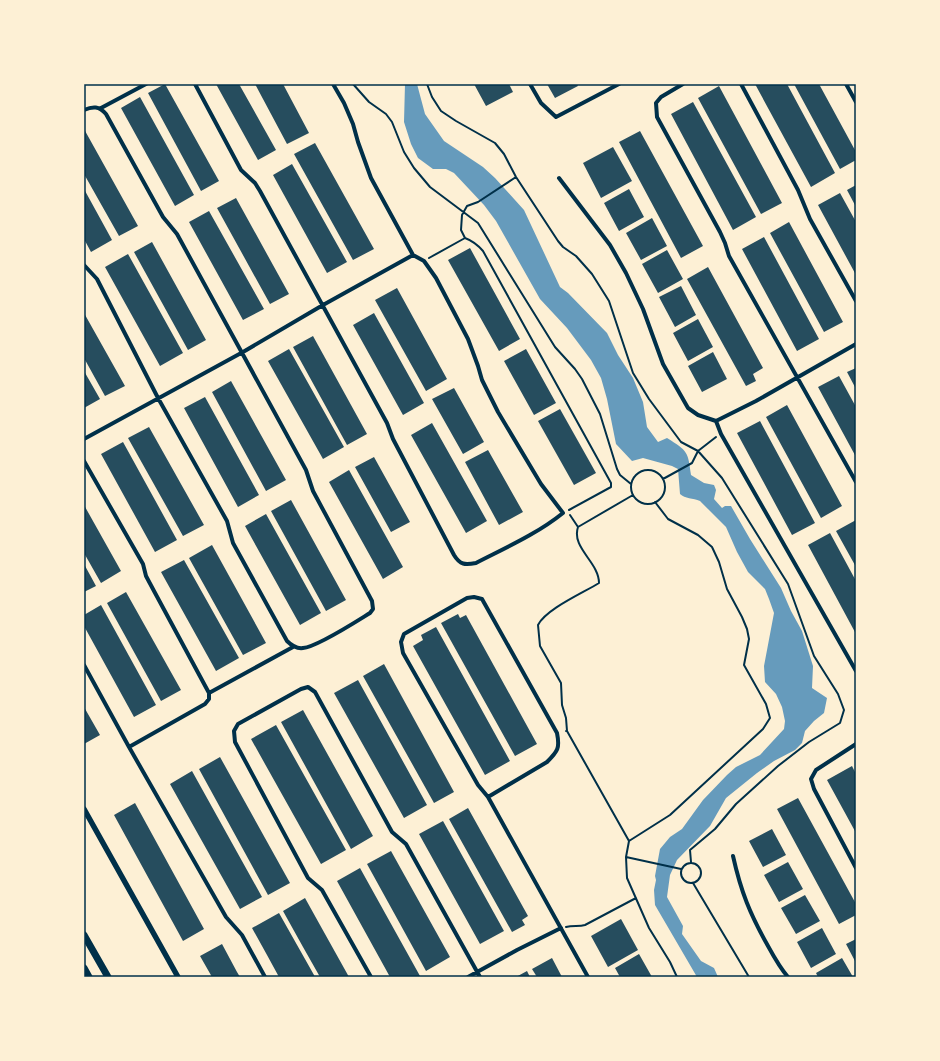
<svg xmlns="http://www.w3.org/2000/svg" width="940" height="1061" viewBox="0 0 940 1061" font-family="Figtree,sans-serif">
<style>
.water{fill:#669bbc}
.building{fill:#264d5e}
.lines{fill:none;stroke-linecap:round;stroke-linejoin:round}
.path{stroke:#003049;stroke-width:2}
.minor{stroke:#003049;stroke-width:4}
.tertiary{stroke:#003049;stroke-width:5.5}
.primary{stroke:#003049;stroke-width:7}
.neatline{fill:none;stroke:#003049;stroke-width:1.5}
</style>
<rect width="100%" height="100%" fill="#fdf0d5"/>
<path class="water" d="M 405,84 L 417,84 L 425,114 L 444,141 L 483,167 L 495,178 L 524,210 L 560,287 L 568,293 L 607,333 L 618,355 L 633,378 L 643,402 L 647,427 L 658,442 L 667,438 C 688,451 688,452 691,475 L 704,483 L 714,485 L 716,490 L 714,499 L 722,508 L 725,506 L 731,506 L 750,539 L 781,588 L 791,611 L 802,631 L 813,666 L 812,688 L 827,698 L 824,713 L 814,721 L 805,731 L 802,743 L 795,750 L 774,761 L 757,773 L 726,798 L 710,826 L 677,860 L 670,875 L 667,897 L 683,926 L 682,934 L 701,961 L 714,968 L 718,977 L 697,977 L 655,905 L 654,890 L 656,880 L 655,876 L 660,849 L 670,837 L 682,829 L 703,800 L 727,775 L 736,767 L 760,755 L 784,729 L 785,721 L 782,707 L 776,694 L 765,682 L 764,666 L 774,613 L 769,599 L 765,589 L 748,572 L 737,552 L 726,527 L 700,501 C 693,498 685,499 680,494 L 678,469 L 672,466 L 643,458 L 632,461 L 616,444 L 607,399 L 601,378 L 591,360 L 567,328 L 540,299 L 496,221 L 484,205 L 454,173 L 446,169 L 433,169 L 418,158 L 411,144 L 404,122 Z"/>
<path class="building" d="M 165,84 L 219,181 L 201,191 L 148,93 Z
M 216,84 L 239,84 L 276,150 L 258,160 Z
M 255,84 L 283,84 L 309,133 L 287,144 Z
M 474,84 L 509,84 L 513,92 L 486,106 Z
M 547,84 L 577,84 L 578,86 L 555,98 Z
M 755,84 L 787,84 L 835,173 L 811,187 Z
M 794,84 L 819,84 L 856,152 L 856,160 L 840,169 Z
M 719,86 L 782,203 L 761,214 L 698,98 Z
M 140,97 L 194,195 L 175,206 L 121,108 Z
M 693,102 L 756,217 L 733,230 L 671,114 Z
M 84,129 L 138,226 L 119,236 L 84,174 Z
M 640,131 L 703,246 L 681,258 L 619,142 Z
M 315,143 L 374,249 L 353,260 L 294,154 Z
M 613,147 L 632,181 L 601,198 L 583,163 Z
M 292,164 L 347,262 L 327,273 L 273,175 Z
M 856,185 L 856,207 L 847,190 Z
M 84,189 L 112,240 L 91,252 L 84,239 Z
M 629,189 L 644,217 L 619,231 L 604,203 Z
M 840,193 L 856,222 L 856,275 L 818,205 Z
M 236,198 L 289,294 L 270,304 L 217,208 Z
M 209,211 L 264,309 L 243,320 L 189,222 Z
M 652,218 L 667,246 L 641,260 L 626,233 Z
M 789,222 L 843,322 L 824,332 L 770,233 Z
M 764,237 L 819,339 L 797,351 L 742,249 Z
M 152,242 L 206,340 L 188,350 L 134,252 Z
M 470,248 L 520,339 L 499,351 L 448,260 Z
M 667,250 L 683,279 L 658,293 L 642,264 Z
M 128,254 L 183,353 L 160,366 L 105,267 Z
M 708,267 L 763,368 L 753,374 L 756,381 L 746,386 L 687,279 Z
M 681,286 L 696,315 L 675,327 L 659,297 Z
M 397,288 L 447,379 L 426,391 L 375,300 Z
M 84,313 L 125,386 L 105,396 L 84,358 Z
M 374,313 L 424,403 L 403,415 L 353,325 Z
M 698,319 L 713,347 L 688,361 L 673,333 Z
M 313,336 L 367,434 L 347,445 L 293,347 Z
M 289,349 L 344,447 L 323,459 L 268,361 Z
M 526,349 L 556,403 L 534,415 L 504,361 Z
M 713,352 L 727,379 L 702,392 L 688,366 Z
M 856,368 L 856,389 L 847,372 Z
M 84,371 L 100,399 L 84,408 Z
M 839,376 L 856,407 L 856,457 L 818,387 Z
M 231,381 L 286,480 L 266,491 L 212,392 Z
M 454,388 L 484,442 L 463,454 L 432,399 Z
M 205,397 L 259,495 L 238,507 L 184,408 Z
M 787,405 L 842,506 L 821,518 L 766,417 Z
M 560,409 L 596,473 L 574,485 L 538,421 Z
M 760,421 L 815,523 L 792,535 L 737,433 Z
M 432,423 L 487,521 L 466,533 L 411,435 Z
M 149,427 L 204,525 L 183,536 L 128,438 Z
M 123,442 L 177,540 L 155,552 L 101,454 Z
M 488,450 L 523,512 L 499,525 L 465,462 Z
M 374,457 L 410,522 L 391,532 L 355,467 Z
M 349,470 L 403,567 L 383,579 L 329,482 Z
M 291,500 L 346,600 L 326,611 L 271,511 Z
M 84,505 L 121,571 L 101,583 L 84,553 Z
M 266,514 L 321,613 L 300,625 L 245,526 Z
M 856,520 L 856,567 L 836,531 Z
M 830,533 L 856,581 L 856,634 L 808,545 Z
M 212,545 L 266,643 L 243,655 L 189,558 Z
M 184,560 L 239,658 L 216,671 L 161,572 Z
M 84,564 L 96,586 L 84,592 Z
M 126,592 L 181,690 L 161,701 L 107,603 Z
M 101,605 L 156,705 L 134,717 L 84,626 L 84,615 Z
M 458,614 L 460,618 L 466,615 L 537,744 L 515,756 L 441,623 Z
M 436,627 L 510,761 L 485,775 L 413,646 L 423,640 L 421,635 Z
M 384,664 L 454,792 L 434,803 L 363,676 Z
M 358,680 L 427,805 L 404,818 L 334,693 Z
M 84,707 L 100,735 L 84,744 Z
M 303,710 L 373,836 L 351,849 L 281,722 Z
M 276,725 L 346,850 L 321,864 L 251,739 Z
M 220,757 L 290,883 L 268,895 L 199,769 Z
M 852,766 L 856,774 L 856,833 L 827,780 Z
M 192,771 L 262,897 L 240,909 L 170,784 Z
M 798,798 L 856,904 L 856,915 L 839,924 L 777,809 Z
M 135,803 L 204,929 L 183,941 L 114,815 Z
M 468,808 L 528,916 L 522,920 L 525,925 L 512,932 L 449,819 Z
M 443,821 L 504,931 L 480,944 L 419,834 Z
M 772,829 L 786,855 L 763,867 L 749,841 Z
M 391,851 L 450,957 L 426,971 L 367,864 Z
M 788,862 L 803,889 L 779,902 L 764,875 Z
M 360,868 L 420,976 L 418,977 L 390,977 L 337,881 Z
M 805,895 L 820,921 L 796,934 L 781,908 Z
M 305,898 L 320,925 L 349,977 L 320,977 L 303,947 L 283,911 Z
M 279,913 L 314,975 L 315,977 L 279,977 L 267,955 L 252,928 Z
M 621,919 L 638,950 L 608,967 L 591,936 Z
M 822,928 L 836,954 L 811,968 L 797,942 Z
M 856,939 L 856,963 L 846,944 Z
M 222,944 L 237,972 L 240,977 L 212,977 L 200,956 Z
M 639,954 L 652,977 L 620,977 L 615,968 Z
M 552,958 L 562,977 L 537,977 L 532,969 Z
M 842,958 L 853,977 L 818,977 L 816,973 Z
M 527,971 L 530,977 L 516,977 Z"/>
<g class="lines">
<path class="path" d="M 353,84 L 369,102 L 386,114 L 392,122 L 404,152 L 414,168 L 430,187 L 478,223 L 555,347 L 575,369 L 582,379 L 600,414 L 617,469 L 620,475 L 631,484
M 427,84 L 432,97 L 441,111 L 456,121 L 495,143 L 504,154 L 516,177 L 558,241 L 563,247 L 576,256 L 592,274 L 609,301 L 633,373 L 649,399 L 681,442 L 698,451 L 722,478 L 788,584 L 814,656 L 838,694 L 844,710 L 840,723 L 809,742 L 778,766 L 736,804 L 715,829 L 690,850 L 691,862
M 465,238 L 461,230 L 462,215 L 467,206 L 478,202 L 516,177
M 429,258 L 465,238 C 473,241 477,244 483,251 L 611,483 L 611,487 L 569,510
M631 487a17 17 0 1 1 34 0a17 17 0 1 1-34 0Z
M 663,479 L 692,463 L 698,451 L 716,437
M 570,515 L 578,527
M 566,731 L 567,731 L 566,718 L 562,705 L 561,683 L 540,646 L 538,625 C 546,609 583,593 599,583 C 599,562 571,548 578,527 L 633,495
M 567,731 L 629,841 L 670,815 L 763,729 L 770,718 L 766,704 L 744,665 L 749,639 L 747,629 L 742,617 L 727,589 L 719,562 L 712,547 L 698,535 L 668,519 L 655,502
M 629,841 L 626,857 L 627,878 L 649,928 L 670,962 L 677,977
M 626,857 L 681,869
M681 873a10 10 0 1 1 20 0a10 10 0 1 1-20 0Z
M 693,883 L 749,977
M 566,927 C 573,925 579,927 585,925 L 636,898"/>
<path class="minor" d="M 195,84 L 241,170 L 255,183 L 260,191 L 387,423 L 393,439 L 454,555 C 460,565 465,565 476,563 C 505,548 537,534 563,513 L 541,484 L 498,412 L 482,380 L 478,366 L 468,339 L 436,278 L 424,261 L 413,255
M 333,84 L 344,103 L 353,124 L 358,142 L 371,178 L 413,255
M 530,84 L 541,103 L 556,117 L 619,84
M 683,84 L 661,97 L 656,103 L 657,117 L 720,232 L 725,243 L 729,256 L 856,482
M 741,84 L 798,190 L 810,219 L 856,301
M 846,84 L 856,102
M 101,108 L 146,84
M 84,110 C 93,106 99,106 106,114 L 163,217 L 177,234 L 306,470 L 313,491 L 372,601 L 373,609 L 370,613 C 357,621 317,647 303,648 C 296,649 291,645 287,641 L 233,543 L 227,521 L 158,398 L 97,279 L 84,265
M 559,178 L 610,245 L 626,273 L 643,309 L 663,364 L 688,408 L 698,415 L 716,421
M 716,421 L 721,434 L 856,671
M 716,421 L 756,401 L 856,344
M 84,439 L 243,352 L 323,305 L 413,255
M 84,461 L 143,564 L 146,576 L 154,591 L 209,693 L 209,699 L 205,704 L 129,747 L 84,665
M 209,693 L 293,647
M 856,744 L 816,770 L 811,779 L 814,789 L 856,868
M 129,747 L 226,917 L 242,935 L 265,977
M 488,797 L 547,762 C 558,751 560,748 557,733 L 482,599 L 474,597 L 467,598 L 404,634 L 401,642 L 403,653 L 478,785 L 488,797 L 588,977
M 733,856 C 741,892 750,914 768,946 C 774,957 780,968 788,977
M 371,977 L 322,890 L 308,878 L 235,742 L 234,731 L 238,724 L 301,689 L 308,687 L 315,692 L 392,832 L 406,844 L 480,977
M 468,977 L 517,950 L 561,928"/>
<path class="tertiary" d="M 84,809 L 178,977"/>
<path class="primary" d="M 84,935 L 108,977
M 84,968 L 89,977"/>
</g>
<rect width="940" height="1061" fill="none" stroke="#fdf0d5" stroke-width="170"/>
<rect x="85" y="85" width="770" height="891" class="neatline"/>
</svg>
